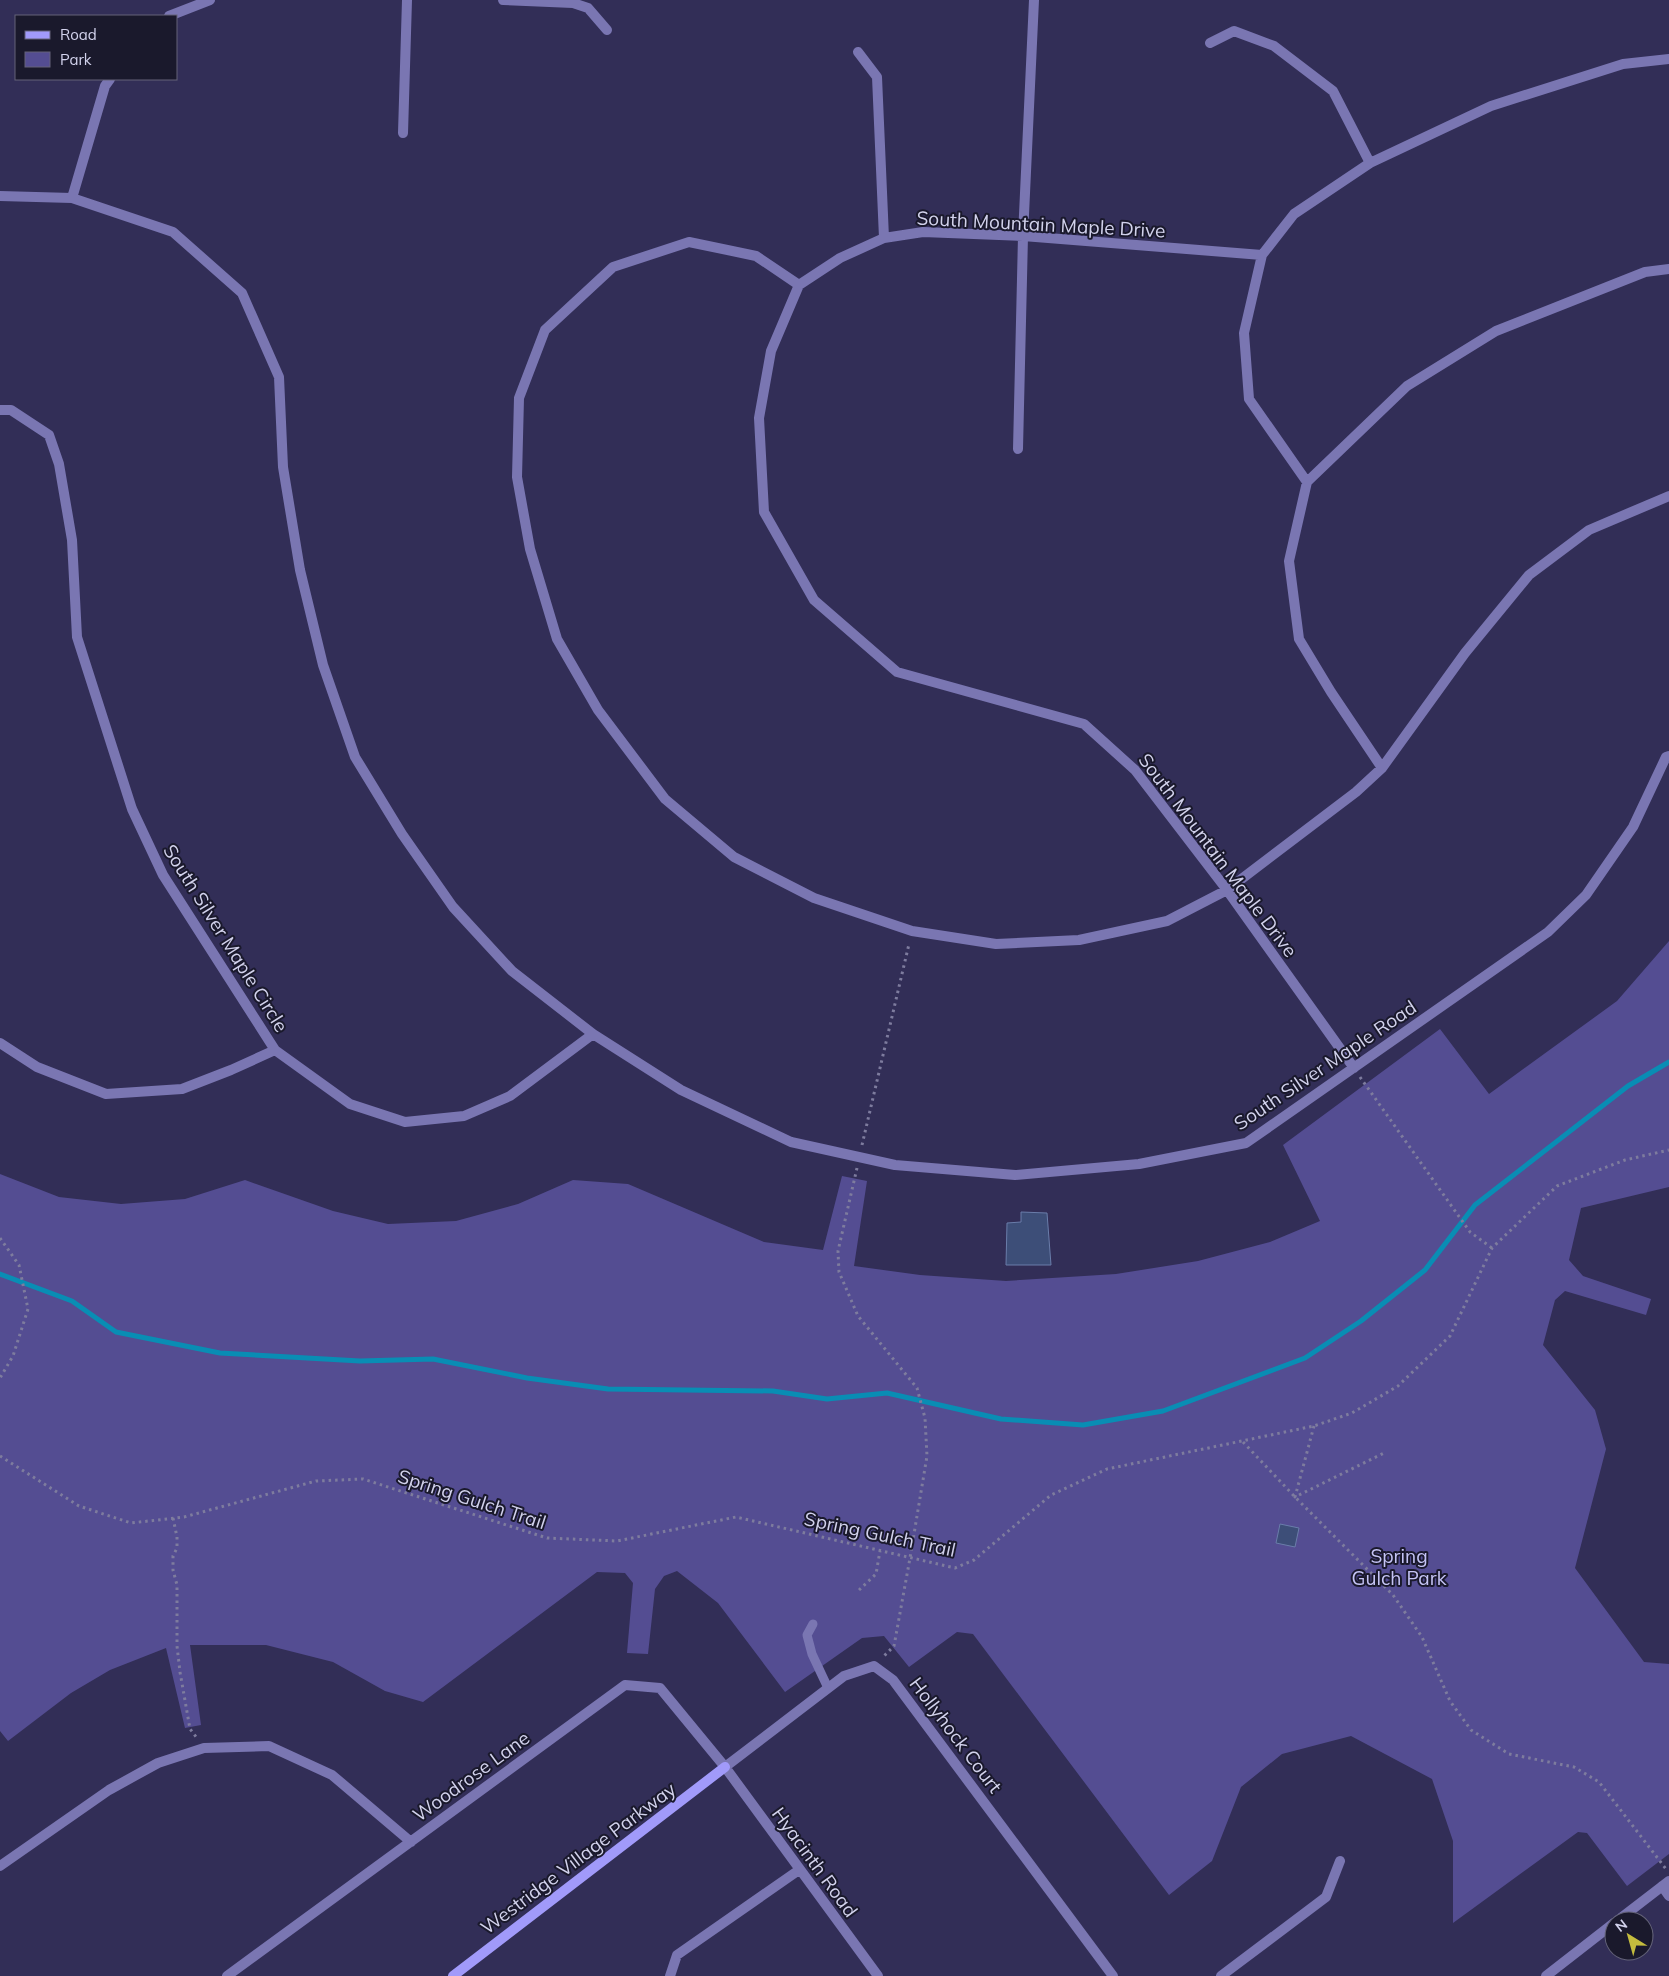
<svg xmlns="http://www.w3.org/2000/svg" width="1669" height="1976" viewBox="0 0 1669 1976" font-family="Mulish,sans-serif">
<style>
.green{fill:#544d92}
.lines{fill:none;stroke-linecap:round;stroke-linejoin:round}
.stream{stroke:#098db4;stroke-width:5}
.building{fill:#3d4e78;stroke:#6a7daa}
.path{stroke:#7e7c9e;stroke-width:3;stroke-dasharray:2.5 4;stroke-linecap:butt}
.lane{stroke:#7a76b2;stroke-width:9}
.street{stroke:#7a76b2;stroke-width:10}
.secondary{stroke:#a19afa;stroke-width:10}
.labels{text-anchor:middle;dominant-baseline:central;stroke-width:4;stroke-linejoin:round;paint-order:stroke}
.street-label{font-size:19px;fill:#d2d2ec;stroke:#1a192c}
.park-label{font-size:19px;fill:#c5c4f5;stroke:#1a192c}
</style>
<rect width="100%" height="100%" fill="#322e57"/>
<path class="green" d="M 1669,941 L 1669,1187 L 1581,1208 L 1569,1260 L 1583,1276 L 1651,1299 L 1646,1315 L 1565,1291 L 1555,1300 L 1543,1345 L 1595,1410 L 1606,1449 L 1575,1568 L 1644,1662 L 1669,1664 L 1669,1854 L 1627,1886 L 1587,1833 L 1578,1832 L 1453,1923 L 1453,1841 L 1432,1779 L 1351,1736 L 1282,1754 L 1241,1787 L 1212,1861 L 1169,1895 L 973,1634 L 957,1632 L 909,1667 L 884,1636 L 862,1638 L 785,1692 L 718,1603 L 677,1571 L 664,1576 L 655,1589 L 648,1654 L 627,1653 L 633,1583 L 625,1573 L 597,1572 L 423,1702 L 385,1691 L 333,1662 L 266,1645 L 190,1645 L 201,1725 L 185,1728 L 166,1648 L 110,1670 L 71,1693 L 8,1741 L 0,1731 L 0,1174 L 59,1197 L 121,1204 L 185,1199 L 245,1180 L 333,1211 L 388,1224 L 456,1221 L 518,1204 L 573,1180 L 628,1184 L 764,1242 L 823,1250 L 842,1176 L 867,1181 L 854,1266 L 920,1275 L 1006,1281 L 1116,1274 L 1198,1261 L 1270,1242 L 1320,1221 L 1283,1145 L 1440,1029 L 1489,1094 L 1617,1001 Z"/>
<g class="lines">
<path class="stream" d="M 0,1274 L 72,1301 L 116,1332 L 220,1353 L 360,1361 L 433,1359 L 527,1378 L 608,1389 L 773,1391 L 827,1399 L 887,1393 L 1001,1419 L 1083,1425 L 1163,1411 L 1305,1358 L 1361,1321 L 1425,1270 L 1475,1205 L 1628,1086 L 1669,1062"/>
</g>
<path class="building" d="M 1021,1212 L 1047,1213 L 1051,1265 L 1006,1265 L 1007,1223 L 1021,1222 Z
M 1280,1524 L 1299,1528 L 1295,1547 L 1276,1543 Z"/>
<g class="lines">
<path class="path" d="M 1360,1077 L 1470,1232 L 1492,1248
M 862,1145 L 909,944
M 857,1168 L 838,1251 L 839,1272 L 858,1316 L 917,1388 L 925,1418 L 927,1456 L 910,1558 L 894,1646 L 883,1657
M 0,1238 L 19,1265 L 28,1309 L 13,1356 L 0,1378
M 1314,1426 L 1295,1497 L 1386,1452
M 1243,1442 L 1295,1497 L 1393,1595 L 1422,1637 L 1450,1701 L 1471,1730 L 1509,1754 L 1574,1767 L 1599,1782 L 1666,1869
M 0,1456 L 79,1506 L 131,1523 L 184,1517 L 316,1481 L 363,1479 L 547,1538 L 617,1541 L 736,1517 L 955,1568 L 974,1560 L 1051,1495 L 1107,1469 L 1314,1426 L 1352,1413 L 1398,1386 L 1450,1336 L 1492,1248 L 1557,1186 L 1625,1160 L 1669,1150
M 173,1518 L 177,1537 L 177,1548 L 173,1556 L 173,1570 L 177,1585 L 177,1646 L 180,1672 L 190,1729 L 197,1738
M 859,1590 L 876,1574 L 880,1551"/>
<path class="lane" d="M 813,1624 L 807,1635 L 812,1654 L 828,1688"/>
<path class="street" d="M 503,0 L 573,3 L 588,8 L 607,30
M 169,16 L 210,0
M 1210,43 L 1234,31 L 1274,46 L 1333,91 L 1370,163
M 858,52 L 877,77 L 884,238
M 403,133 L 407,0
M 0,196 L 72,198 L 173,232 L 242,293 L 279,377 L 283,467 L 300,570 L 323,665 L 355,757 L 402,834 L 453,907 L 512,971 L 593,1034 L 681,1090 L 791,1142 L 895,1165 L 1015,1175 L 1139,1164 L 1246,1143 L 1548,932 L 1586,895 L 1633,827 L 1666,757 L 1669,756
M 72,198 L 105,86 L 110,79
M 1262,255 L 1023,236 L 923,232 L 884,238 L 840,258 L 799,285 L 771,351 L 759,418 L 764,512 L 814,600 L 897,672 L 1084,724 L 1135,770 L 1227,890 L 1354,1068
M 799,285 L 756,256 L 689,242 L 613,267 L 545,330 L 519,398 L 517,477 L 530,549 L 557,639 L 598,710 L 665,799 L 734,857 L 814,898 L 912,931 L 996,944 L 1079,940 L 1167,921 L 1227,890 L 1356,792 L 1382,768 L 1465,653 L 1529,575 L 1589,530 L 1669,496
M 0,410 L 11,410 L 49,435 L 59,464 L 72,540 L 77,637 L 132,809 L 163,875 L 275,1050 L 350,1104 L 405,1122 L 464,1116 L 510,1096 L 593,1034
M 1018,449 L 1023,236 L 1034,0
M 1307,482 L 1249,399 L 1244,333 L 1262,255 L 1294,214 L 1370,163 L 1491,106 L 1623,64 L 1669,59
M 1382,768 L 1331,692 L 1299,639 L 1289,561 L 1307,482 L 1407,386 L 1496,331 L 1645,272 L 1669,269
M 0,1043 L 37,1067 L 106,1094 L 182,1089 L 231,1070 L 275,1050
M 725,1767 L 844,1676 L 874,1666 L 893,1680 L 1113,1976
M 0,1866 L 109,1790 L 158,1763 L 204,1748 L 269,1746 L 332,1775 L 411,1842
M 1662,1886 L 1669,1896
M 1617,1921 L 1669,1881
M 227,1976 L 625,1685 L 660,1688 L 725,1767 L 878,1976
M 670,1976 L 677,1955 L 799,1870
M 1221,1976 L 1326,1897 L 1340,1861
M 1546,1976 L 1614,1923"/>
<path class="secondary" d="M 453,1976 L 725,1767"/>
</g>
<g class="labels">
<g class="street-label">
<text transform="translate(1041 224) rotate(3)">South Mountain Maple Drive</text>
<text transform="translate(1218 855) rotate(53)">South Mountain Maple Drive</text>
<text transform="translate(226 938) rotate(58)">South Silver Maple Circle</text>
<text transform="translate(1325 1065) rotate(-34)">South Silver Maple Road</text>
<text transform="translate(472 1499) rotate(18)">Spring Gulch Trail</text>
<text transform="translate(880 1534) rotate(12)">Spring Gulch Trail</text>
<text transform="translate(956 1735) rotate(53)">Hollyhock Court</text>
<text transform="translate(471 1776) rotate(-36)">Woodrose Lane</text>
<text transform="translate(578 1858) rotate(-37)">Westridge Village Parkway</text>
<text transform="translate(815 1862) rotate(54)">Hyacinth Road</text>
</g>
<g class="park-label">
<text x="1399" y="1556">Spring<tspan x="1399" dy="22">Gulch Park</tspan></text>
</g>
</g>
<rect x="15" y="15" width="162" height="65" fill="#1a192c" stroke="#646379"/>
<rect x="25" y="31" width="25" height="8" fill="#a19afa" stroke="#646379"/>
<text x="60" y="40" font-size="15" fill="#d2d2ec">Road</text>
<rect x="25" y="52" width="25" height="15" fill="#544d92" stroke="#646379"/>
<text x="60" y="65" font-size="15" fill="#d2d2ec">Park</text>
<g transform="translate(1629 1936) rotate(323)"><circle r="24" fill="#1a192c" stroke="#646379"/>
<path d="M0-4L9 19L0 12L-9 19Z" fill="#c4bc3e"/>
<text y="-8" font-size="14" font-weight="bold" text-anchor="middle" fill="#d2d2ec">N</text>
</g>
</svg>
